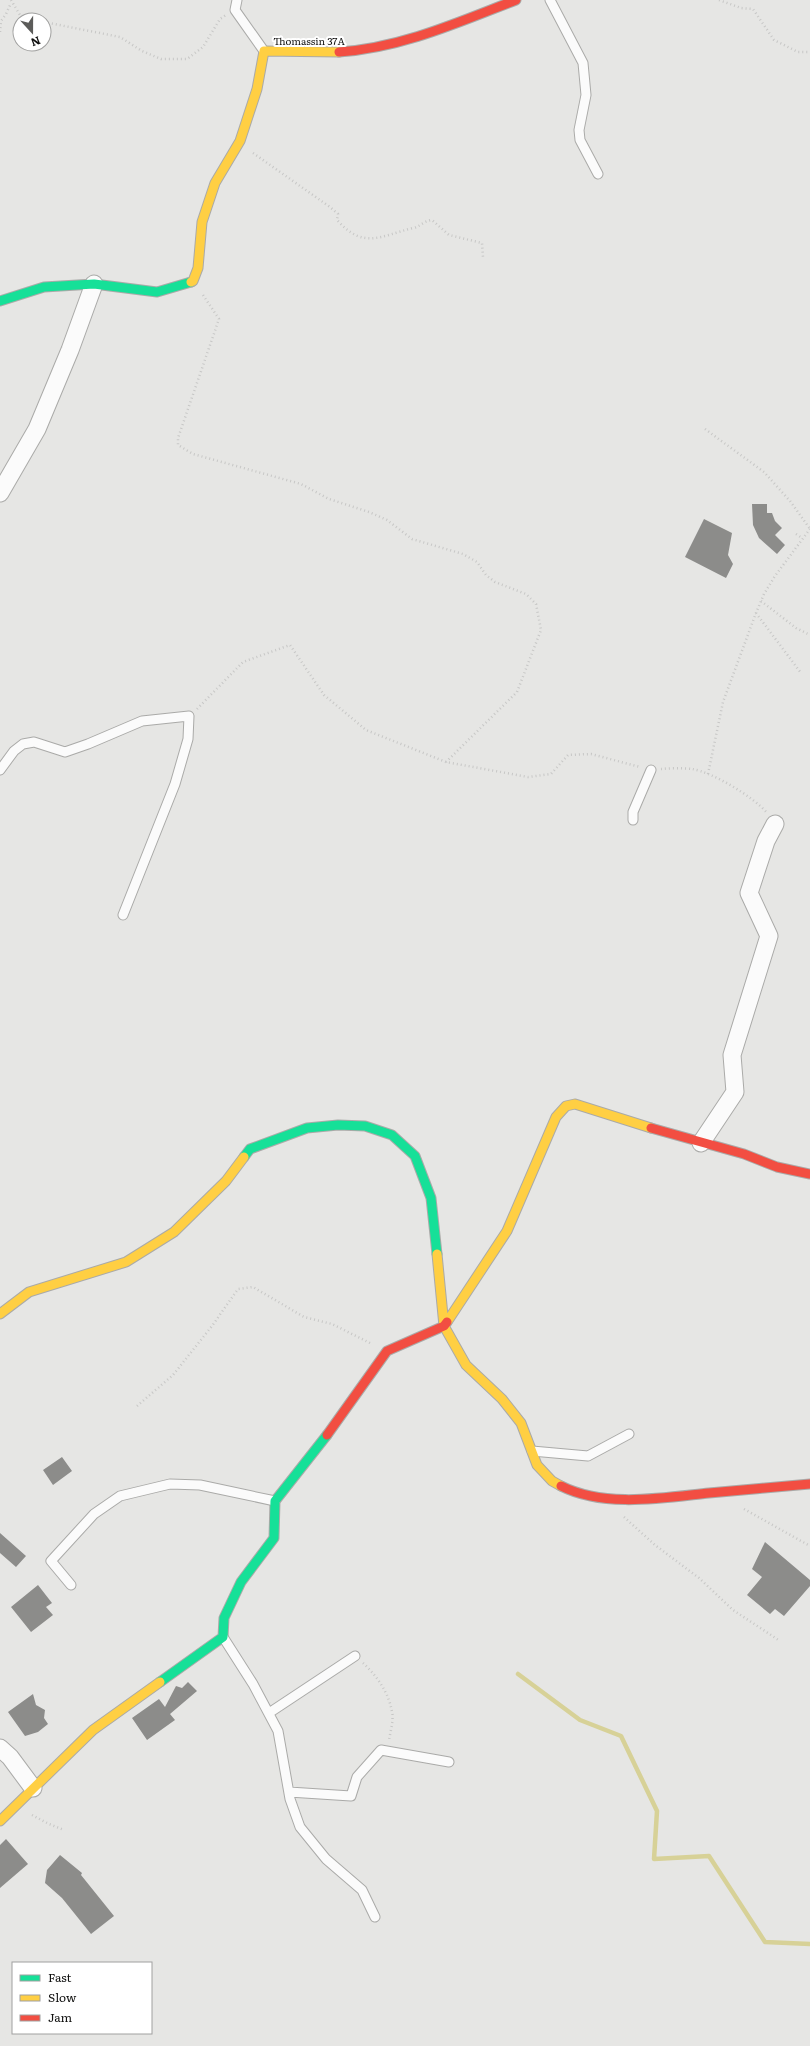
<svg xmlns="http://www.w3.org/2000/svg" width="810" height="2046" viewBox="0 0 810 2046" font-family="Literata,serif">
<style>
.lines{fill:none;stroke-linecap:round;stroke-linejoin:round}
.stream{stroke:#d7d197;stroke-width:4.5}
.building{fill:#8c8c8a}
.lane-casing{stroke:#aaaaa8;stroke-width:11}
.street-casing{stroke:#aaaaa8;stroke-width:19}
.fast-casing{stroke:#aaaaa8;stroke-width:11}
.slow-casing{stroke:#aaaaa8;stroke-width:11}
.jam-casing{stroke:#aaaaa8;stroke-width:11}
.path{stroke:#c7c7c6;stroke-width:2.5;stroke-dasharray:1 3;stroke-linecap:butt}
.lane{stroke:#fbfbfb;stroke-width:9}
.street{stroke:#fbfbfb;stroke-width:17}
.fast{stroke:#16e098;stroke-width:9}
.slow{stroke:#ffcf43;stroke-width:9}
.jam{stroke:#f24e42;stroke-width:9}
.labels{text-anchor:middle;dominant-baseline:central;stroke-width:4;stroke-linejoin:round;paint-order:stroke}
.street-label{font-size:10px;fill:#111110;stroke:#fff}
</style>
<rect width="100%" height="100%" fill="#e6e6e4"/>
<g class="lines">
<path class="stream" d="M 518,1674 L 580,1720 L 621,1736 L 657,1811 L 654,1859 L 709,1856 L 765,1942 L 810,1944"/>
</g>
<path class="building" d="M 752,504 L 767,504 L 767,513 L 772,513 L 775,521 L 782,528 L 775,535 L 785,545 L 777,554 L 759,538 L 753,525 Z
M 704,519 L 732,533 L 728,555 L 733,564 L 726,578 L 685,557 Z
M 62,1457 L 72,1471 L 53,1485 L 43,1470 Z
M 0,1533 L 26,1556 L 16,1567 L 0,1553 Z
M 765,1542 L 810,1580 L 810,1586 L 784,1616 L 775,1609 L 770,1614 L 747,1595 L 762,1577 L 752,1569 Z
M 38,1585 L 52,1603 L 46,1607 L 53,1615 L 31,1632 L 11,1607 Z
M 188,1682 L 197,1691 L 170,1714 L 175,1720 L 147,1740 L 132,1718 L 159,1699 L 165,1707 L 176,1686 L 182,1688 Z
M 33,1694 L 36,1705 L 45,1710 L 44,1718 L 48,1724 L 38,1732 L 25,1736 L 8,1712 Z
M 6,1839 L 28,1864 L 0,1888 L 0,1845 Z
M 60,1855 L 82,1873 L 81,1875 L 114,1916 L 91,1934 L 62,1898 L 45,1883 L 47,1870 Z"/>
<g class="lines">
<g class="lane-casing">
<path id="lane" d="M 237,0 L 235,10 L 264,51
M 550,0 L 583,63 L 586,95 L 579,130 L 580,140 L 598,174
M 0,770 L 14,751 L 23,744 L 34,742 L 65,752 L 88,744 L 142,721 L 189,716 L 188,739 L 175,784 L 123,915
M 633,820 L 633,812 L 651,770
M 532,1451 L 588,1456 L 629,1434
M 71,1585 L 51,1561 L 94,1514 L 120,1496 L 170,1484 L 200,1485 L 275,1501
M 223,1637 L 253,1684 L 278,1731 L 290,1799 L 300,1827 L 326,1859 L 362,1890 L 375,1917
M 269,1713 L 355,1656
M 289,1792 L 351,1796 L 357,1777 L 381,1750 L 449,1762"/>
</g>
<g class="street-casing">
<path id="street" d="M 0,493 L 37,429 L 70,350 L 94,284
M 701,1143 L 735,1092 L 732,1055 L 769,936 L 749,893 L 766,841 L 775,824
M 0,1748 L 10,1757 L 33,1788"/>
</g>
<g class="fast-casing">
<path id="fast" d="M 0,301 L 44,287 L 94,284 L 157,292 L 191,282
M 244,1157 L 250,1149 L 307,1128 L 338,1125 L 365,1126 L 392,1135 L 415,1156 L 431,1198 L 437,1254
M 160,1682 L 223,1637 L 224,1618 L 241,1582 L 274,1538 L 275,1501 L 327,1435"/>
</g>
<g class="slow-casing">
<path id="slow" d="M 191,282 L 193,281 L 198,268 L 202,222 L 215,183 L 240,141 L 257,89 L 264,51 L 339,52
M 437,1254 L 444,1326 L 466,1365 L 502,1399 L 521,1423 L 537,1465 L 552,1481 L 561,1486
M 0,1314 L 29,1292 L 126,1262 L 174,1232 L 226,1181 L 244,1157
M 447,1322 L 507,1231 L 556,1117 L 566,1106 L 575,1104 L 651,1128
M 0,1821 L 93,1730 L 160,1682"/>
</g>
<g class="jam-casing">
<path id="jam" d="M 339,52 C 401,48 459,22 516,0
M 651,1128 L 744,1154 L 777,1167 L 810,1174
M 327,1435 L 387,1351 L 444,1326 L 447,1322
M 561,1486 C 605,1508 662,1498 709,1493 C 743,1490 776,1487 810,1484"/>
</g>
<path class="path" d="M 11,0 L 20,15 L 37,20
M 719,0 L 741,8 L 753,9 L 774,40 L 798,52 L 810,52
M 44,22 L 120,37 L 142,51 L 161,59 L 187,59 L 203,47 L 220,19 L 226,15
M 0,32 L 1,21 L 6,14 L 11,3
M 253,153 L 330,207 L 338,214 L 337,220 C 364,250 380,236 413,228 C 420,227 423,221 432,220 L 449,235 L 482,243 L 483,257
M 203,295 L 219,319 L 178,438 L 178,445 L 193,454 L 301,484 L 329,499 L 369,512 L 387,520 L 412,539 L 463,554 L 477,562 L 486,575 L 495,582 L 526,594 L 536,604 L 541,630 L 517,692 L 446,762
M 705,429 L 764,472 L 790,501 L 810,529
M 796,534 L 802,538
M 761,601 L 796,628 L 810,635
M 756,613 L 801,673
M 197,709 L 243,662 L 290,645 L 324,695 L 366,730 L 446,762 L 528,777 L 551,774 L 568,755 L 591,754 L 640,767
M 661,769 C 671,768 683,768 692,769 C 712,772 754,797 767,813
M 708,774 L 723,702 L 756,613 L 764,594 L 775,576 L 810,529
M 137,1406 L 173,1375 L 212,1326 L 238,1289 L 253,1287 L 304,1317 L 332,1324 L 372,1344
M 744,1509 L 810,1546
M 624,1517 L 655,1545 L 699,1578 L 733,1610 L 780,1641
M 363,1663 C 377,1676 389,1693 392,1712 C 394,1721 390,1732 389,1741
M 32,1815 L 49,1824 L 64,1830"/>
<use href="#lane" class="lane"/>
<use href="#street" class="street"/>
<use href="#fast" class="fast"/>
<use href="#slow" class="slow"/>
<use href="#jam" class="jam"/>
</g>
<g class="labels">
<g class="street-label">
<text x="309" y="40">Thomassin 37A</text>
</g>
</g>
<rect x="12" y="1962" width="140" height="72" fill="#ffffff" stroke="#a0a09f"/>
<rect x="20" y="1975" width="20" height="6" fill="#16e098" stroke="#a0a09f"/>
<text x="48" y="1982" font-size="12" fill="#111110">Fast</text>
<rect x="20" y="1995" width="20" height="6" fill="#ffcf43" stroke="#a0a09f"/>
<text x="48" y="2002" font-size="12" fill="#111110">Slow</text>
<rect x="20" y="2015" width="20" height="6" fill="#f24e42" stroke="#a0a09f"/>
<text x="48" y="2022" font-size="12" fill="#111110">Jam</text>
<g transform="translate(32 32) rotate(159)"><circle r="19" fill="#ffffff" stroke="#a0a09f"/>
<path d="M0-3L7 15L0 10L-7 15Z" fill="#5c5c5a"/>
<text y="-6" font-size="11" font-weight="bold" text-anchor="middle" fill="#111110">N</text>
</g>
</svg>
